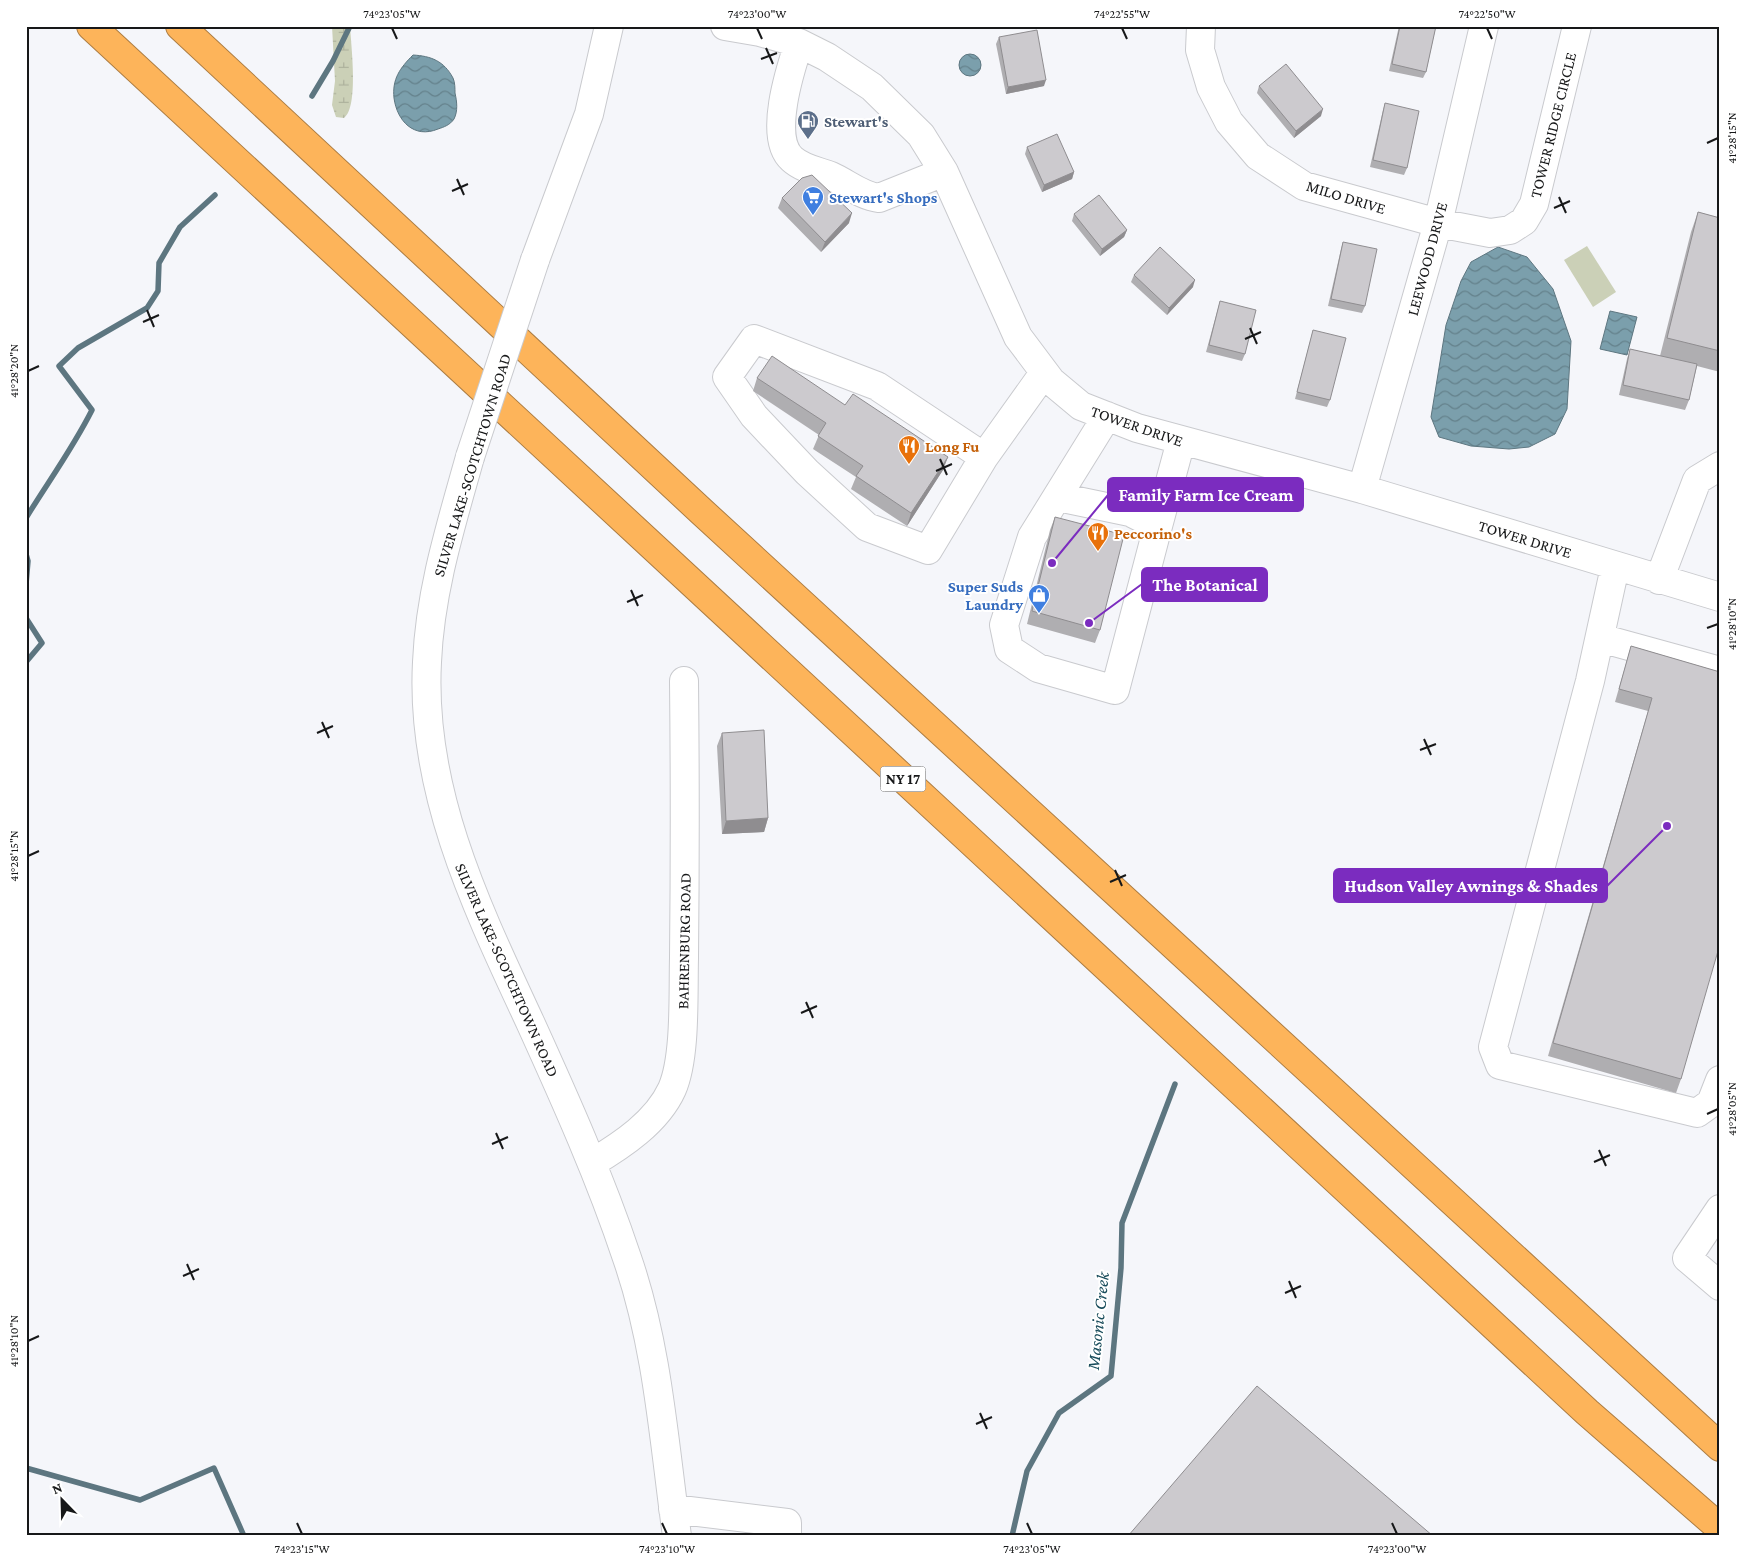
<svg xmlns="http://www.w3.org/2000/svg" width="1746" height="1562" viewBox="0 0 1746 1562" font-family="'Crimson Pro',serif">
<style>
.grass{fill:#cbd0b7}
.wetland{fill:url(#wetland-marsh)}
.water{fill:url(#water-waves);stroke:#5d7680}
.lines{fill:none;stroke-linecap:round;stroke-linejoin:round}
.stream{stroke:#5d7680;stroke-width:5.5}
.minor-casing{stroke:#c9cace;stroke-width:30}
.highway-casing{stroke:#ac7d43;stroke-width:30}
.minor{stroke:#fff;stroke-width:28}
.highway{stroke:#fdb45a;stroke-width:28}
.minor-bridge-casing{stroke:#c9cace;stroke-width:30;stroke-linecap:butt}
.minor-bridge{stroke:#fff;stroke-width:28}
.wall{fill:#afaeb1}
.shaded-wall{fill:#8f8d90}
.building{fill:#cccace;stroke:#8f8d90}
.ticks{fill:none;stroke:#171819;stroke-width:2}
.labels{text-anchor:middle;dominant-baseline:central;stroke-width:4;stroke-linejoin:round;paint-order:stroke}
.shield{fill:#fff;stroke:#5d5d5e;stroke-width:1}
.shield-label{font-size:15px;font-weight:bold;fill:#171819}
.service-label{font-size:16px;font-weight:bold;fill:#4e5e75;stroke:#fff;text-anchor:start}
.street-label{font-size:16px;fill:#171819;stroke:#fff}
.shop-label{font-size:16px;font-weight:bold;fill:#366cbe;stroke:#fff;text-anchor:start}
.food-label{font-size:16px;font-weight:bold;fill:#c56008;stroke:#fff;text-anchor:start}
.water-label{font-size:18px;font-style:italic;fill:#1a4d5c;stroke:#fff}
.leader{fill:none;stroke:#7b2cbf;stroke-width:2}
.callout-dot{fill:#7b2cbf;stroke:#fff;stroke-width:2}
.callout{fill:#7b2cbf;stroke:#7b2cbf;stroke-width:2}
.callout-label{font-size:18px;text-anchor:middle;font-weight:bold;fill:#fff}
.neatline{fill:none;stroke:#171819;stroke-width:2}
.ticks-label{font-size:12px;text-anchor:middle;fill:#171819}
</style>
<defs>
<pattern id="wetland-marsh" width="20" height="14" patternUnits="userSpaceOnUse" patternTransform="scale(1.25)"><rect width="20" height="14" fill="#cbd0b7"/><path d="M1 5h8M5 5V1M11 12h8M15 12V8" fill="none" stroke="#aeb29d"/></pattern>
<pattern id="water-waves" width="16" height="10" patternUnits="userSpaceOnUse" patternTransform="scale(1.25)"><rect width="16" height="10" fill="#7b9fac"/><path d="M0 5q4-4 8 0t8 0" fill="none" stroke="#64818b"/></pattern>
</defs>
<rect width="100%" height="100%" fill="#f5f6fa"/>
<path class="grass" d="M 1587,246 L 1616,292 L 1593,307 L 1564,260 Z"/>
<path class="wetland" d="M 332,26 L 350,26 C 351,45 359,107 344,118 L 336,117 L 332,105 L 335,81 Z"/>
<path class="water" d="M959 65a11 11 0 1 1 22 0a11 11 0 1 1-22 0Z
M 413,55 C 431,56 444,61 453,78 C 455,82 455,89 455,93 C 457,102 458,111 454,119 C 450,125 444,127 438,129 C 414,139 397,121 394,98 C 392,79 400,68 413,55 Z
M 1498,247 L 1527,257 L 1553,289 L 1571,341 L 1567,409 L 1555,434 L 1529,447 L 1509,449 L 1471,446 L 1439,437 L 1431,417 L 1446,325 L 1461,281 L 1471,262 Z
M 1610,311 L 1637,317 L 1627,355 L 1600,349 Z"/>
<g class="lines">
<path class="stream" d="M 312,96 L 333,61 L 350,26
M 26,518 C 48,482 73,448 92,410 L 59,366 L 78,348 L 147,308 L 158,291 L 159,263 L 180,227 L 215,195
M 26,554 L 28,561 L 26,584
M 26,618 L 42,643 L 26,662
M 26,1468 L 140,1500 L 214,1468 L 244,1536
M 1012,1536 L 1027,1471 L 1059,1413 L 1111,1376 L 1121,1268 L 1122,1223 L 1175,1084"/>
<g class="minor-casing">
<path id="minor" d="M 725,26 L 760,32 L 799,43 L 827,57 L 872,87 L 921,135 L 944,172 L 1018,337 L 1051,381 L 1081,406 L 1137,428 L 1362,489 L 1720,597
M 1201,26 L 1200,50 L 1211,87 L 1229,122 L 1258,156 L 1304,186 L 1438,223 L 1490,233 L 1510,230 L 1524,221 L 1534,204 L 1577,26
M 799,43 C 790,70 768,138 792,159 C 803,169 818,171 831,176 C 847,183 861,196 879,198 L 944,172
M 535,260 L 589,114 L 609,26
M 470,457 C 451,525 430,591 427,662 C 420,791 477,908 530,1022 C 565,1099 600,1177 627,1258 C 658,1347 664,1443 677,1536
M 984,457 L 928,550 L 867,527 L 807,472 L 754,416 L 727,377 L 754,339 L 877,386 L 984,457 L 1044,373
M 1362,489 L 1438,223 L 1484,26
M 1058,497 L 1130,512 L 1158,526 L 1115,690 L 1038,668 L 1009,649 L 1004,625 L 1032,537 L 1107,416
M 1158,526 L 1181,441
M 1615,567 L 1590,681 L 1493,1047 L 1500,1065 L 1697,1113 L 1711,1103 L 1720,1080
M 1659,580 L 1697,480 L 1720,466
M 1600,638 L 1720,671
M 592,1163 C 622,1145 657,1122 672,1089 C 686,1057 683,994 684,958 C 685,866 685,774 684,681
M 1720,1209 L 1687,1258 L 1720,1286
M 673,1509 L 787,1523 L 787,1536"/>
</g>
<g class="highway-casing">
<path id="highway" d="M 91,26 L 1587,1412 L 1720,1528
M 180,26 L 701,511 L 1720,1447"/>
</g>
<use href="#minor" class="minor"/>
<use href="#highway" class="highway"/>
<g class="minor-bridge-casing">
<path id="minor-bridge" d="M 470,457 L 535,260"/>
</g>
<use href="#minor-bridge" class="minor-bridge"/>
</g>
<path class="wall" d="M 1399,26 L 1436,26 L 1426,72 L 1423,78 L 1389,71 Z
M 999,37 L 1044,86 L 1006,94 L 996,44 Z
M 1259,86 L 1321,116 L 1294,138 L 1257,93 Z
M 1385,103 L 1407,168 L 1404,175 L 1370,167 L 1383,110 Z
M 1027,147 L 1074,172 L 1072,179 L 1042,192 L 1025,154 Z
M 782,198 L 849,223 L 821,252 L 778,208 Z
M 1698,212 L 1720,218 L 1720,372 L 1697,366 L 1689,400 L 1685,410 L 1619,395 L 1627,359 L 1630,349 L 1660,356 L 1691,232 Z
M 1074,214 L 1127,230 L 1124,237 L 1100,256 L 1072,221 Z
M 1343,242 L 1365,306 L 1362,313 L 1328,306 L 1341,249 Z
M 1134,275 L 1193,287 L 1167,315 L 1131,282 Z
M 1220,301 L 1245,354 L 1242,361 L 1206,352 Z
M 1313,330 L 1330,400 L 1327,407 L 1295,399 Z
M 757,378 L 943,470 L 907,526 L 851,489 L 856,477 L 813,449 L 819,435 L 753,391 Z
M 1055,517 L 1100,630 L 1095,643 L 1027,624 L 1050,530 Z
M 1631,646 L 1720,672 L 1681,1079 L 1676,1093 L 1548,1056 L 1648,711 L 1615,702 Z
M 722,733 L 768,818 L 764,832 L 722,834 L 717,746 Z"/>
<path class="shaded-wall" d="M 1046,80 L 1044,86 L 1006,94 L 1008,87 Z
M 1323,109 L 1321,116 L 1294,138 L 1296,131 Z
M 1074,172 L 1072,179 L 1042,192 L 1044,185 Z
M 852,213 L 849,223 L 821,252 L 825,242 Z
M 1127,230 L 1124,237 L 1100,256 L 1102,249 Z
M 1195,280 L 1193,287 L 1167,315 L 1169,308 Z
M 948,457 L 943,470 L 907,526 L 911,513 Z
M 768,818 L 764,832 L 722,834 L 726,821 Z"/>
<path class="building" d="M 1400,26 L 1436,26 L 1426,72 L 1392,64 Z
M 1037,30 L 1046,80 L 1008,87 L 999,37 Z
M 1286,64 L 1323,109 L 1296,131 L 1259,86 Z
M 1385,103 L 1419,111 L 1407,168 L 1373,160 Z
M 1057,134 L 1074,172 L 1044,185 L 1027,147 Z
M 812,175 L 852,213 L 825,242 L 782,198 L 802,178 Z
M 1099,195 L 1127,230 L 1102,249 L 1074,214 Z
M 1698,212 L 1720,218 L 1720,351 L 1667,338 Z
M 1343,242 L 1377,249 L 1365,306 L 1331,299 Z
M 1160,247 L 1195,280 L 1169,308 L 1134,275 Z
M 1220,301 L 1256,310 L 1245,354 L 1209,345 Z
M 1313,330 L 1346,338 L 1330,400 L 1297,392 Z
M 1630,349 L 1697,364 L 1689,400 L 1623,385 Z
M 772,356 L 845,405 L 853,394 L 948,457 L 911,513 L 856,476 L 863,466 L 818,436 L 826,423 L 757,378 Z
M 1055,517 L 1124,535 L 1100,630 L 1032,611 Z
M 1631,646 L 1720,672 L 1720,944 L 1681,1079 L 1553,1043 L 1652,698 L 1619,689 Z
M 764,730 L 768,818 L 726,821 L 722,733 Z
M 1257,1386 L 1433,1536 L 1128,1536 Z"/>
<path class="ticks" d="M 392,28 L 397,39M 757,28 L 762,39M 1122,28 L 1127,39M 1487,28 L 1492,39M 766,48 L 773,64M 761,59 L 777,53M 1707,143 L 1718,138M 457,179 L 464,195M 452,191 L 468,184M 1559,197 L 1566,213M 1554,208 L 1570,201M 147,310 L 154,327M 143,322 L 159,315M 1250,328 L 1257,344M 1245,339 L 1261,332M 28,371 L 39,366M 940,459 L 947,475M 936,471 L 952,464M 631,590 L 638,606M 627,602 L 643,595M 1707,628 L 1718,624M 322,722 L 329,738M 317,733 L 333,726M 1424,739 L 1431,755M 1420,750 L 1436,744M 28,856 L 39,851M 1115,870 L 1122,886M 1110,882 L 1126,875M 806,1002 L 813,1018M 801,1013 L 817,1006M 1707,1114 L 1718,1109M 496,1133 L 503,1149M 492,1144 L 508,1137M 1599,1150 L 1606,1166M 1594,1162 L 1610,1155M 187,1264 L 194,1280M 183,1276 L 199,1269M 1289,1281 L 1296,1298M 1285,1293 L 1301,1286M 28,1341 L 39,1336M 980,1413 L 987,1429M 976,1424 L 992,1417M 297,1523 L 302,1534M 662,1523 L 667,1534M 1027,1523 L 1032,1534M 1392,1523 L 1397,1534"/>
<defs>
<g id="fuel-pin" transform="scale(1.125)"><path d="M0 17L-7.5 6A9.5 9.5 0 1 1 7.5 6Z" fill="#5c6f8a" stroke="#fff"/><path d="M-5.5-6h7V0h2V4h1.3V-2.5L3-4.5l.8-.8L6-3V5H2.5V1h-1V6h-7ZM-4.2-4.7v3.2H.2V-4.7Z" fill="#fff"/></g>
<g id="supermarket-pin" transform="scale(1.125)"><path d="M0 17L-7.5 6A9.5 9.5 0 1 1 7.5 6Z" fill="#3f7fe0" stroke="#fff"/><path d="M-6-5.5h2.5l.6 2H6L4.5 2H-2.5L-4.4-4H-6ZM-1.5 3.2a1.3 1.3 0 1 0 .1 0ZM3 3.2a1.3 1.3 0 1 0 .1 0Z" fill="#fff"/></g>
<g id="restaurant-pin" transform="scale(1.125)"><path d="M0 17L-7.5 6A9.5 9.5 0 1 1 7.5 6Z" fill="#e8710a" stroke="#fff"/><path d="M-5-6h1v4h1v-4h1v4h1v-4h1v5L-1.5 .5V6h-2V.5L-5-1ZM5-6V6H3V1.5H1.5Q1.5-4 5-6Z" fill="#fff"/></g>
<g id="shop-pin" transform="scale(1.125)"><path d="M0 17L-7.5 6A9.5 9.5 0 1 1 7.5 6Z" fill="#3f7fe0" stroke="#fff"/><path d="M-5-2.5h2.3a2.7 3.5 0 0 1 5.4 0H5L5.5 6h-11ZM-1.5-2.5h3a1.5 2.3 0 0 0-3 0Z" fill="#fff"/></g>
</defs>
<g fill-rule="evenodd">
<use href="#fuel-pin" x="808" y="121"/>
<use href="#supermarket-pin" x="813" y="197"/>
<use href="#restaurant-pin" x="909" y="446"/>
<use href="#restaurant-pin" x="1098" y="533"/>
<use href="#shop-pin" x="1039" y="595"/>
</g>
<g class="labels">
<rect class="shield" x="880.5" y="766.5" width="45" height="25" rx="4"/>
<g class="shield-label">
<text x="903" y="779">NY 17</text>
</g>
<g class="service-label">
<text x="824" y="121">Stewart's</text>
</g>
<g class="street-label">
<text transform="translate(1553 125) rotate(-76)">TOWER RIDGE CIRCLE</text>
<text transform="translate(1346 197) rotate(17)">MILO DRIVE</text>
<text transform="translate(1427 259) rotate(-75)">LEEWOOD DRIVE</text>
<text transform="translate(1137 426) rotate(19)">TOWER DRIVE</text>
<text transform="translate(472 465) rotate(-73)">SILVER LAKE-SCOTCHTOWN ROAD</text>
<text transform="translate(1525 539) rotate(17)">TOWER DRIVE</text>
<text transform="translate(684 941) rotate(-89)">BAHRENBURG ROAD</text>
<text transform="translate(507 970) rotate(66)">SILVER LAKE-SCOTCHTOWN ROAD</text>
</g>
<g class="shop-label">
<text x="829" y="197">Stewart's Shops</text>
<text x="1023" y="586" text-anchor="end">Super Suds<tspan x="1023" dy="18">Laundry</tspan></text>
</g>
<g class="food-label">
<text x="925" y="446">Long Fu</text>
<text x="1114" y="533">Peccorino's</text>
</g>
<g class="water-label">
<text transform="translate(1098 1321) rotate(-84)">Masonic Creek</text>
</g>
</g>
<path class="leader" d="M1052 563L1108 495M1089 623L1142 584M1667 826L1607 886"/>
<g class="callout-dot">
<circle cx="1052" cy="563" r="5"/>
<circle cx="1089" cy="623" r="5"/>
<circle cx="1667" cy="826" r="5"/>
</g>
<g class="callout">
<rect x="1108" y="478" width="195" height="33" rx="5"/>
<rect x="1142" y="568" width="125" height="33" rx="5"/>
<rect x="1334" y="869" width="273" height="33" rx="5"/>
</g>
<g class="callout-label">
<text x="1206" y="501">Family Farm Ice Cream</text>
<text x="1205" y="591">The Botanical</text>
<text x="1471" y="892">Hudson Valley Awnings &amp; Shades</text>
</g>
<rect width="1746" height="1562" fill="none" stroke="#ffffff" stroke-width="55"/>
<g transform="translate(62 1500) rotate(337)" stroke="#ffffff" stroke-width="4" paint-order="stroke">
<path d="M0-4L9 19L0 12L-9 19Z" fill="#171819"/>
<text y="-8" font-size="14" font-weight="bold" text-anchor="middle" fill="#171819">N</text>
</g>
<rect x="28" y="28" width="1690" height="1506" class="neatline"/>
<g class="ticks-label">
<text x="392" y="18">74°23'05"W</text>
<text x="757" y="18">74°23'00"W</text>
<text x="1122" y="18">74°22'55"W</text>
<text x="1487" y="18">74°22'50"W</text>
<text transform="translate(1732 138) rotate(-90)" y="4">41°28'15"N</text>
<text transform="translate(14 371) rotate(-90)" y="4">41°28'20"N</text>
<text transform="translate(1732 624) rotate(-90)" y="4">41°28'10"N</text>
<text transform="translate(14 856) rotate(-90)" y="4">41°28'15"N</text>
<text transform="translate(1732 1109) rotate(-90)" y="4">41°28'05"N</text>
<text transform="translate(14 1341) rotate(-90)" y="4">41°28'10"N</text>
<text x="302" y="1553">74°23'15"W</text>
<text x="667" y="1553">74°23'10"W</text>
<text x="1032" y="1553">74°23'05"W</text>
<text x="1397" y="1553">74°23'00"W</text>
</g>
</svg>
